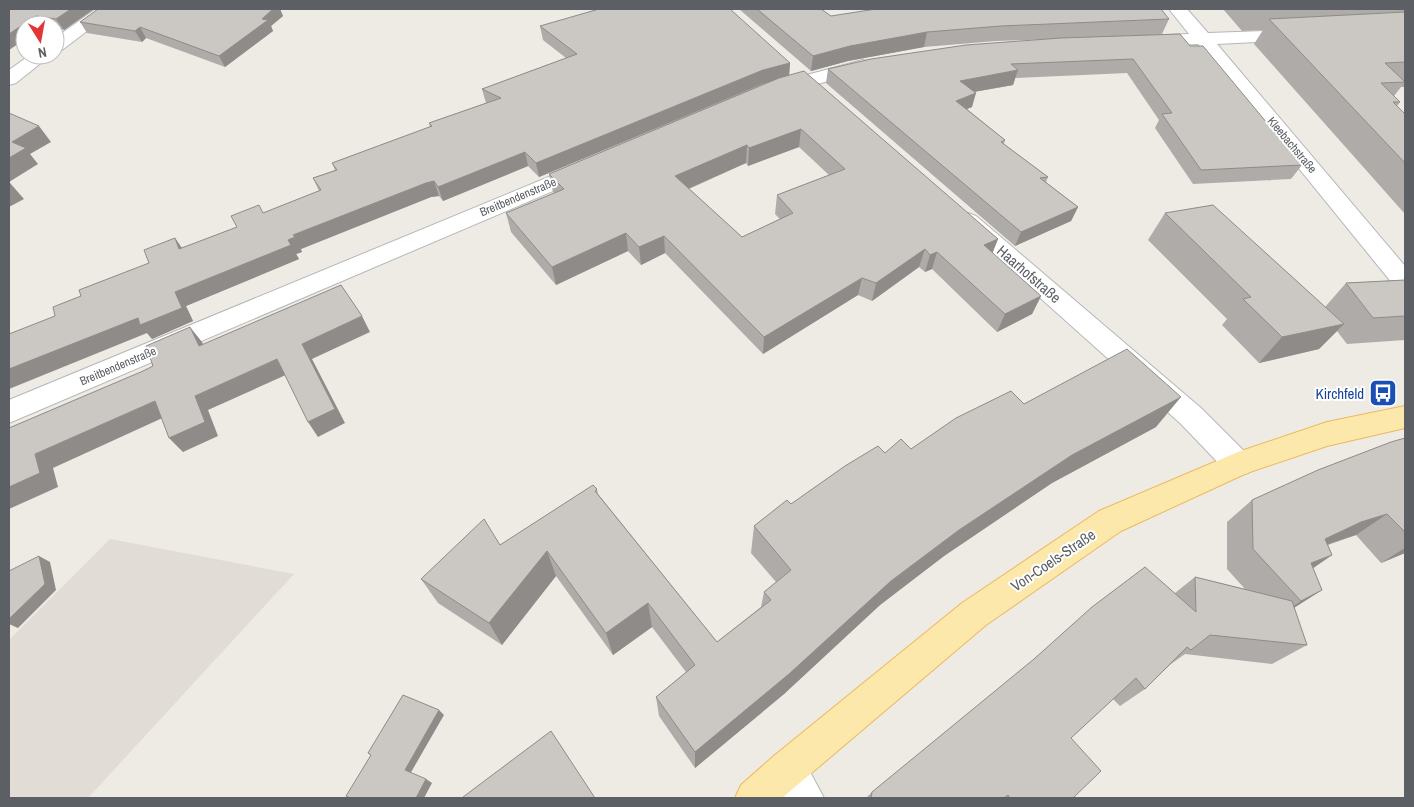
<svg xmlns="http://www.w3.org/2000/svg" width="1414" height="807" viewBox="0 0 1414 807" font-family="'Archivo Narrow',sans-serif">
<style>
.education{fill:#e1dcd5}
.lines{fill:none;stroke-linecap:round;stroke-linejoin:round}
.minor-casing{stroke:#b4b7ba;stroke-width:2}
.major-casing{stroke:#ecb95e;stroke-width:2}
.minor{fill:#fff;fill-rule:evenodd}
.major{fill:#fce8ab;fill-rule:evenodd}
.wall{fill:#afaba8;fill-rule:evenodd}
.shaded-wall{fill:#8e8b88}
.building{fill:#cbc7c3;stroke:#8e8b88;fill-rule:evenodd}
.labels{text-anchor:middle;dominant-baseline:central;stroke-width:4;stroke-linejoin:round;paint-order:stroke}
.far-street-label{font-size:12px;fill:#5c6064;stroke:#fff}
.street-label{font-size:15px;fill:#5c6064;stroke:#fff}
.transit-label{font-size:15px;fill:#164399;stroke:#fff;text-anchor:end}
</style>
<rect width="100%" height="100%" fill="#eeebe4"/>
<path class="education" d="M 110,539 L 294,574 L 88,798 L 9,798 L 9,640 Z"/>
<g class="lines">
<g class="minor-casing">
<path id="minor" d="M 96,9 L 116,9 L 62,50 L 55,52 L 55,38 Z
M 1169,9 L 1187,9 L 1208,33 L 1296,30 L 1302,31 L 1305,35 L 1302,39 L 1296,40 L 1217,44 L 1405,266 L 1405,291 L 1396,288 L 1198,44 L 1147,46 L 1141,45 L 1138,41 L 1141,37 L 1147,36 L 1189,34 Z
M 30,55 L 51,55 L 16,83 L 9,85 L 9,70 Z
M 863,60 L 870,62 L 872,66 L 870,70 L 776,95 L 769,93 L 766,89 L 769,85 Z
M 585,162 L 593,164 L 596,169 L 593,174 L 9,423 L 9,400 Z
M 968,213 L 976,216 L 1201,408 L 1248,455 L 1253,464 L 1248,473 L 1238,476 L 1228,473 L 1181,424 L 960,226 L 957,221 L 960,216 Z
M 788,750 L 801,755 L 824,798 L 785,798 L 770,768 L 775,755 Z"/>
</g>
<g class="major-casing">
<path id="major" d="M 1405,406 L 1405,428 L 1327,446 L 1247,473 L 1121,531 L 986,625 L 782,798 L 735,798 L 741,785 L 775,755 L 962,603 L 1099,511 L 1238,452 L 1327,422 Z"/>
</g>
<use href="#minor" class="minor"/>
<use href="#major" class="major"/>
</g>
<path class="wall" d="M 9,9 L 94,9 L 64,30 L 55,28 L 55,25 L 25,25 L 25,39 L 9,50 Z
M 98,9 L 280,9 L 283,16 L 271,26 L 273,31 L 225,67 L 146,38 L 142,42 L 87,33 L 80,22 Z
M 739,9 L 821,9 L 831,16 L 1169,19 L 1162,34 L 1190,46 L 1302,165 L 1291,179 L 1193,184 L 1155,128 L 1159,120 L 1127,73 L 1015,78 L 1013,85 L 974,92 L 972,107 L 967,109 L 1005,140 L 1004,144 L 1048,177 L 1046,182 L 1078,207 L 1071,221 L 1015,246 L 826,83 L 828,69 L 1057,39 L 996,41 L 924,47 L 848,61 L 811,71 Z
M 1223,9 L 1405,9 L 1405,87 L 1401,87 L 1394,96 L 1400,102 L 1397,106 L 1405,114 L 1405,214 L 1254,44 L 1263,30 L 1242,31 Z
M 540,26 L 790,63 L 789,75 L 998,239 L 992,253 L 1041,296 L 1032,314 L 997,332 L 932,269 L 925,272 L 919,267 L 872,301 L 858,295 L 763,354 L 665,253 L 641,265 L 628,251 L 556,285 L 511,232 L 506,213 L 554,193 L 553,192 L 549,174 L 765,84 L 539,177 L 528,166 L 443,201 L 439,196 L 431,197 L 301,249 L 302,252 L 296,254 L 299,259 L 186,306 L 193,321 L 152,339 L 147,333 L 55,316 L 81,296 L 149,263 L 175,238 L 182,248 L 237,227 L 263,213 L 319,191 L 313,178 L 335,170 L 332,163 L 430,127 L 429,123 L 486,103 L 482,89 L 566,58 L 543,40 ZM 799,147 L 829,175 L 777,195 L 775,214 L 780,219 L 742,237 L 689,189 L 746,163 L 748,166 Z
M 1165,213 L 1325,307 L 1346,283 L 1405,280 L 1405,340 L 1347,344 L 1337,331 L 1319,349 L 1259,363 L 1222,325 L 1227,319 L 1148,240 Z
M 1024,404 L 1156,427 L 1052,483 L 944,556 L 880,605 L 784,694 L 695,768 L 659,716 L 656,697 L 686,672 L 652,627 L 613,655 L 556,576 L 502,645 L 438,603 L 421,579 L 500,545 L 597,489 L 598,494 L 717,642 L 761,607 L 764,592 L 776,582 L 751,553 L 754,526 L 791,504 L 885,453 L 911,449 Z
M 1405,438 L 1405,553 L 1381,563 L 1356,535 L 1328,545 L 1332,555 L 1313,568 L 1322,590 L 1294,608 L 1307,645 L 1272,664 L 1185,654 L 1171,664 L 1145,689 L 1120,706 L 1113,699 L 1071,738 L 1073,798 L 866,798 L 872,792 L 1175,593 L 1195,577 L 1245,589 L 1227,569 L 1227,522 L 1252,500 Z"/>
<path class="shaded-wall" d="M 71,9 L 94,9 L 64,30 L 56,19 Z
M 273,9 L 280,9 L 283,16 L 271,26 L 273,31 L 225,67 L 219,56 Z
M 36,16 L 43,25 L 25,25 L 25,39 L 9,50 L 9,34 Z
M 140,27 L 146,38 L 142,42 L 135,31 Z
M 927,32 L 924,47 L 848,61 L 811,71 L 813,56 L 850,46 Z
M 790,63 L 789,77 L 762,84 L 539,177 L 536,163 L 763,70 Z
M 1018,70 L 1013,85 L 956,95 L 960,81 Z
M 976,93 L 972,107 L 952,115 L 956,101 Z
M 39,126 L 51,142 L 30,154 L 38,164 L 9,182 L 9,158 L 12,142 Z
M 801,129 L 799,147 L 748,166 L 749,148 Z
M 747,145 L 746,163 L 676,194 L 675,176 Z
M 525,152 L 528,166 L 443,201 L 438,187 Z
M 434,181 L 439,196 L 431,197 L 301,249 L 293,235 L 426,183 Z
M 10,183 L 24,199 L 9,207 L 9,184 Z
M 1078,207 L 1071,221 L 1015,246 L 1021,232 Z
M 626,233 L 628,251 L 556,285 L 552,267 Z
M 664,236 L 665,253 L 641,265 L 639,247 Z
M 295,237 L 302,252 L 296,254 L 288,240 Z
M 175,238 L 185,253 L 179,249 Z
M 998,239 L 991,257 L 984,245 Z
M 291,245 L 299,259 L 186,306 L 193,321 L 152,339 L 147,333 L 9,389 L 9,369 L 175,292 Z
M 925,249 L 919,267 L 872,301 L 876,283 Z
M 937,252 L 932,269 L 925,272 L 930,255 Z
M 862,278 L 858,295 L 763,354 L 764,337 Z
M 1041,296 L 1032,314 L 997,332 L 1005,314 Z
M 362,316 L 370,332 L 312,359 L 345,423 L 318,437 L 308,422 L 302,344 Z
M 1344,324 L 1319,349 L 1259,363 L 1282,337 Z
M 190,327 L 202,342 L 211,361 L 199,346 Z
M 277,359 L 288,374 L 208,410 L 218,436 L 183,452 L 169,438 L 195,396 Z
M 1181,397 L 1156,427 L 1052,483 L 944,556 L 880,605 L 784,694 L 695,768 L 695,752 L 891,581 L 959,530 L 1072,455 Z
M 155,401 L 169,415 L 53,468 L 58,487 L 9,509 L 9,487 L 35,454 Z
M 1387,514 L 1356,535 L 1331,543 L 1296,559 L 1325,539 L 1361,522 Z
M 1405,548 L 1405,553 L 1381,563 Z
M 547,551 L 556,576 L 502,645 L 489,623 Z
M 1332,555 L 1302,576 L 1311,563 Z
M 39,556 L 50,562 L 56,590 L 18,628 L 9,624 L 9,619 Z
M 1322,590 L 1292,609 L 1272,620 L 1301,601 Z
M 648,603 L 652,627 L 613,655 L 606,633 Z
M 439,710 L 444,715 L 410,774 L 405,770 Z
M 426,779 L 432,783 L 424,798 L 416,798 Z"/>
<path class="building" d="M 9,9 L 71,9 L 56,19 L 36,16 L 9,34 Z
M 98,9 L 273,9 L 262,19 L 268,20 L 219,56 L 140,27 L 135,31 L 80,22 Z
M 599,9 L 730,9 L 790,63 L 763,70 L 536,163 L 525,152 L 438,187 L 434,181 L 426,183 L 293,235 L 295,237 L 288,240 L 291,245 L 175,292 L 182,308 L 140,325 L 138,318 L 9,369 L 9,334 L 55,316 L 53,307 L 81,296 L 79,290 L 149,263 L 144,250 L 175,238 L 179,249 L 237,227 L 231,216 L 259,205 L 263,213 L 321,190 L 313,178 L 337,170 L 332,163 L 432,126 L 429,123 L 501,98 L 482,89 L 577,54 L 540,26 Z
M 757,9 L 821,9 L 831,16 L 876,9 L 1161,9 L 1169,19 L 1001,26 L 927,32 L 850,46 L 813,56 Z
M 1405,12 L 1405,62 L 1385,63 L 1405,82 L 1381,83 L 1400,102 L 1393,102 L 1405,114 L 1405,163 L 1269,19 Z
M 1180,34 L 1190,46 L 1203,46 L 1302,165 L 1201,170 L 1162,114 L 1172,113 L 1133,59 L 1011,64 L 1018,70 L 960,81 L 976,93 L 956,101 L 1005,140 L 1001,142 L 1048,177 L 1040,178 L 1078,207 L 1021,232 L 828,69 L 871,59 L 966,45 L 1061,38 Z
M 804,71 L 998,239 L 984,245 L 1041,296 L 1005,314 L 937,252 L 930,255 L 925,249 L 876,283 L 862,278 L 764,337 L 664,236 L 639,247 L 626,233 L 552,267 L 506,213 L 564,189 L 549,174 L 779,78 ZM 801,129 L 845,169 L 777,195 L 793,213 L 742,237 L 675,176 L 747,145 L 749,148 Z
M 9,113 L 39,126 L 12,142 L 26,148 L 9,158 Z
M 1213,205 L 1344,324 L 1282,337 L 1243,299 L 1251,297 L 1165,213 Z
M 1405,280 L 1405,316 L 1373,318 L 1346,283 Z
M 341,285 L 362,316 L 302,344 L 335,409 L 308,422 L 277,359 L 195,396 L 205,422 L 169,438 L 155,401 L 35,454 L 40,473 L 9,487 L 9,428 L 143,371 L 153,366 L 146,346 L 190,327 L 199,346 Z
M 1127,349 L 1181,397 L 1072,455 L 959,530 L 891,581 L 789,674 L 695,752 L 656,697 L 695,665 L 648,603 L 606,633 L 547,551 L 489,623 L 421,579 L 484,519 L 500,545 L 593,485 L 597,489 L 595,491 L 717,642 L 771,600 L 764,592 L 791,570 L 754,526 L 787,500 L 791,504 L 845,466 L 878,446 L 885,453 L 901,439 L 911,449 L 956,418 L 1011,391 L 1024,404 Z
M 1405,438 L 1405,532 L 1387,514 L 1361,522 L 1325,539 L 1332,555 L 1311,563 L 1322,590 L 1301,601 L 1253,549 L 1252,500 L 1318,470 L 1391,442 Z
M 39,556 L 45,584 L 9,619 L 9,571 Z
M 1145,567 L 1196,612 L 1195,577 L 1292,601 L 1307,645 L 1210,635 L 1191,650 L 1187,647 L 1145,689 L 1136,678 L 1071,738 L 1101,771 L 1073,798 L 1010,798 L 1008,795 L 1004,798 L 871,798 L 872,792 L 1034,659 L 1092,607 Z
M 403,695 L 439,710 L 405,770 L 426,779 L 416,798 L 350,798 L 346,796 L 371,755 L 368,753 Z
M 551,731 L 595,798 L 464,798 L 463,797 Z"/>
<defs>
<g id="bus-square" transform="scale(1.4375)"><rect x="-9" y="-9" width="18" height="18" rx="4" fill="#1a4fb4" stroke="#fff"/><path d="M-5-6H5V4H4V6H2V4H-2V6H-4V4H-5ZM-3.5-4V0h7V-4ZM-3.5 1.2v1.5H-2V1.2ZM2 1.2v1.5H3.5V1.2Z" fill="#fff"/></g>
</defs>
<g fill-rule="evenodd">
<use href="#bus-square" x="1383" y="393"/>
</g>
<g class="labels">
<g class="far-street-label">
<text transform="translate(1292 145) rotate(50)">Kleebachstraße</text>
<text transform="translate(518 197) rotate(-23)">Breitbendenstraße</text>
<text transform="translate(118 366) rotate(-23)">Breitbendenstraße</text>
</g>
<g class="street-label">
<text transform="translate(1029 274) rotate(41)">Haarhofstraße</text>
<text transform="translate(1053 560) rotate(-34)">Von-Coels-Straße</text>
</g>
<g class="transit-label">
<text x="1364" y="393">Kirchfeld</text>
</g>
</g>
<rect width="1414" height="807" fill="none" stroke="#5c6064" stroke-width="20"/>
<g transform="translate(40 40) rotate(169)"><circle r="24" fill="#ffffff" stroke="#bebfc1"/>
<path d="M0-4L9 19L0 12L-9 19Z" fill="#e33535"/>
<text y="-8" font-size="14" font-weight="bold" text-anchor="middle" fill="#5c6064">N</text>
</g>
</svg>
